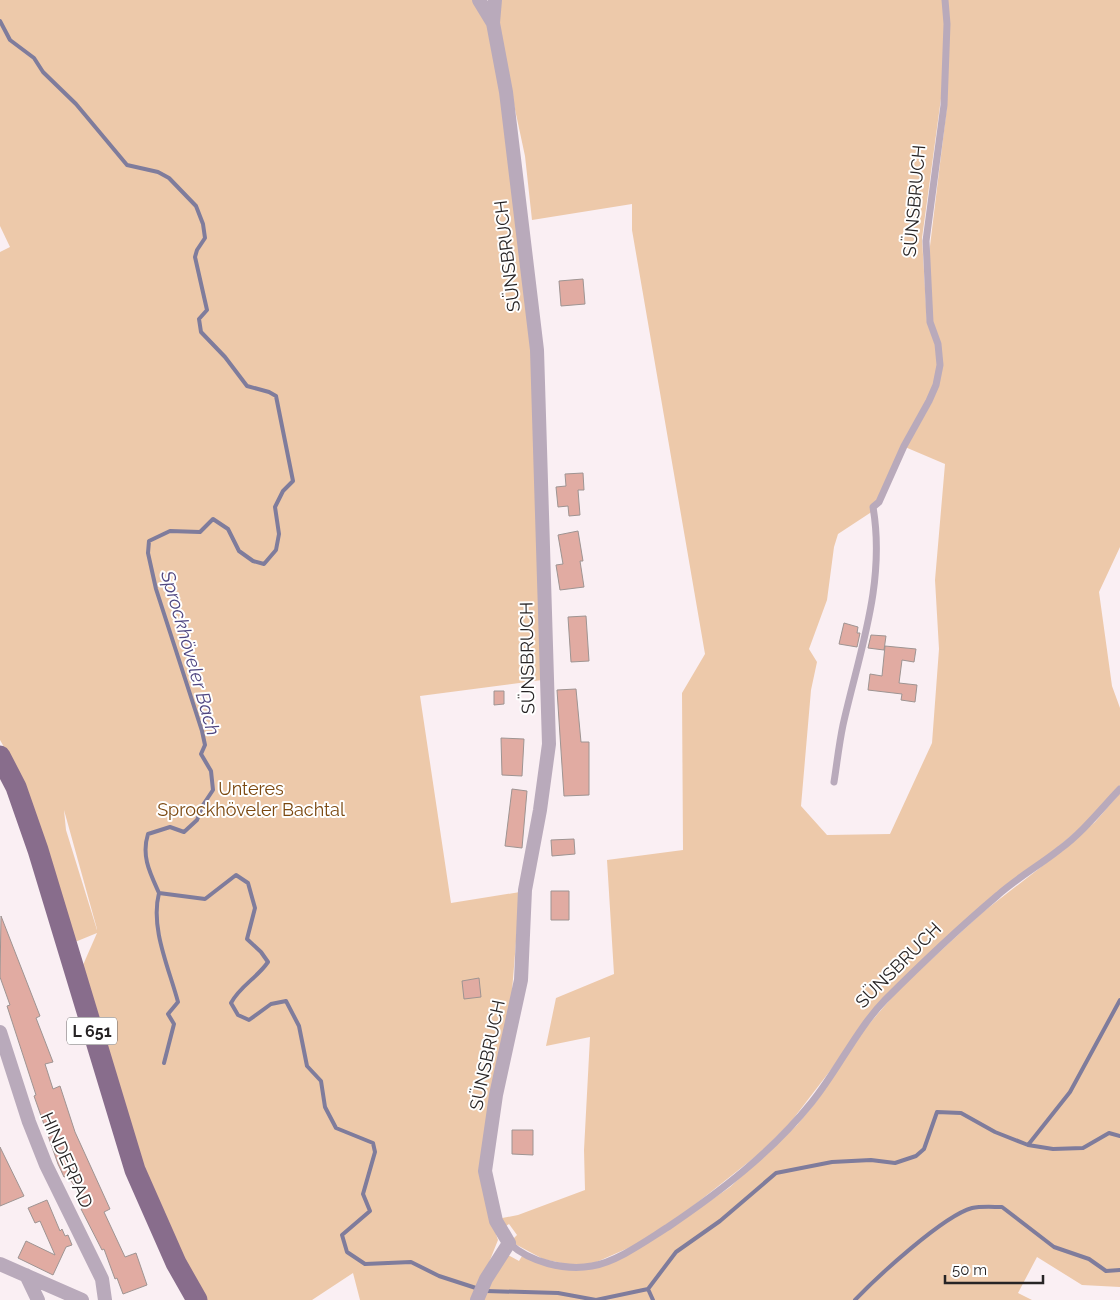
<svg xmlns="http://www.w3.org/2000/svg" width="1120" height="1300" viewBox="0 0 1120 1300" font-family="Raleway,sans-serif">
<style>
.green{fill:#edc9aa;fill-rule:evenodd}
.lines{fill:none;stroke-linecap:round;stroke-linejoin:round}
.stream{stroke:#7f7c9c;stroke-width:4}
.building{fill:#e1aba2;stroke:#9e9492}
.service{stroke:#b9aabb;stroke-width:7}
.minor{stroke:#b9aabb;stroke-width:14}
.primary{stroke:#886d8c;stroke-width:21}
.labels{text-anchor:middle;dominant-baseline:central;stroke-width:4;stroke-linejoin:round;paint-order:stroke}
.shield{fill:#fff;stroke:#686666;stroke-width:1}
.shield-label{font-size:16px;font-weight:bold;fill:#272425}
.street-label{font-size:18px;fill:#272425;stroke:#fff}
.park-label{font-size:18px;fill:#7b4810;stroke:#fff}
.water-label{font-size:19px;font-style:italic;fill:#4f4681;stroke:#fff}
</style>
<rect width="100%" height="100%" fill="#faeff3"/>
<path class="green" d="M 0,0 L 476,0 L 491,24 L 529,285 L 542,680 L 420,696 L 451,903 L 520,892 L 510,1016 L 487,1131 L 493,1225 L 498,1240 L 474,1300 L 360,1300 L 353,1273 L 312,1300 L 202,1300 L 124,1121 L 83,965 L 97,933 L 75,942 L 8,754 L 0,740 L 0,252 L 10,247 L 0,226 ZM 64,810 L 97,929 L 97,930 L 66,830 Z
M 497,0 L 943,0 L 945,25 L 942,91 L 922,238 L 927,322 L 930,246 L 947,106 L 947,0 L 1120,0 L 1120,547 L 1099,592 L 1112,686 L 1120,708 L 1120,785 L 1092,818 L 896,985 L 790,1123 L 760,1153 L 683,1214 L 635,1245 L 592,1264 L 566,1264 L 543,1259 L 515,1244 L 512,1240 L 517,1235 L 509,1224 L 503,1228 L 497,1219 L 518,1215 L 585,1190 L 584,1150 L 590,1037 L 546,1046 L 556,998 L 614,974 L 607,860 L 683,850 L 682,693 L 705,654 L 632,230 L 632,204 L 532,220 L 525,156 L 496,21 ZM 905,447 L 945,464 L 935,580 L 939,649 L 932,743 L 890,834 L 827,835 L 801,806 L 811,690 L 817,662 L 809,649 L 827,600 L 834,547 L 838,534 L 873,511 Z
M 1120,793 L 1120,1287 L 1082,1285 L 1037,1257 L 1018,1293 L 1032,1300 L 480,1300 L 506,1254 L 519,1261 L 522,1256 L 544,1265 L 594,1268 L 684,1219 L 730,1187 L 797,1125 L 816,1102 L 863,1031 L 900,988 L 983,912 L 1059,853 L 1095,822 Z"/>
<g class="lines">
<path class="stream" d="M 0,21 L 10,40 L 34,58 L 43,72 L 76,104 L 127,165 L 158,172 L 169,178 L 196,206 L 203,224 L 205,238 L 197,250 L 195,257 L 207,310 L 199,319 L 201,332 L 225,357 L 247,386 L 269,392 L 276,396 L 293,481 L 283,491 L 275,507 L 279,534 L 276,550 L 264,564 L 253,561 L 239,551 L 228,529 L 213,519 L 200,532 L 170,531 L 149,541 L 148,553 L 156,589 L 202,731 L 205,745 L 201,754 L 211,771 L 213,790 L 203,805 L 197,820 L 184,832 L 170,827 L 148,834 C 141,856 150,873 159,893 L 205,899 L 236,875 L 248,883 L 255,908 L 247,939 L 261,952 L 268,962 C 257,978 240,986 231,1003 L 238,1015 L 249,1020 L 271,1004 L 286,1001 L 299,1026 L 307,1066 L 321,1081 L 325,1107 L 336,1128 L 373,1143 L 375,1152 L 363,1194 L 370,1211 L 342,1235 L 347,1252 L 365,1264 L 411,1262 L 439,1276 L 479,1289
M 159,893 C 150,928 169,968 178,1002 L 168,1014 L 174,1024 L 164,1063
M 1028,1145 L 1070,1092 L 1120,1000
M 648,1289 L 653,1300
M 486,1291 L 558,1293 L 596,1300 L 648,1289 L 676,1252 L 720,1221 L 776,1173 L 832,1162 L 871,1160 L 895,1163 L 916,1156 L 924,1149 L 937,1112 L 961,1113 L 995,1132 L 1028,1145 L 1053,1149 L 1083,1148 L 1109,1133 L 1120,1136
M 855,1300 C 877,1277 943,1216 972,1208 C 981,1206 993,1207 1002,1207 L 1054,1247 L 1089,1259 L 1106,1271 L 1120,1270"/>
</g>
<path class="building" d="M 583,279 L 585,304 L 561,306 L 559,281 Z
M 583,473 L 584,490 L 578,490 L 580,515 L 569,516 L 568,506 L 558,507 L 556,487 L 566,486 L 565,474 Z
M 578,531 L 583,561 L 580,561 L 584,587 L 560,590 L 556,565 L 563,564 L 558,535 Z
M 586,616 L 589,661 L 571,662 L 568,617 Z
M 844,623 L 858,627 L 857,633 L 860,633 L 857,647 L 839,644 Z
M 871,635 L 886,636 L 884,650 L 868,648 Z
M 885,646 L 916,649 L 914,662 L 902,660 L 899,683 L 917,685 L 915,702 L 901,700 L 902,694 L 868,690 L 870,674 L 882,676 Z
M 576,689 L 581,742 L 589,742 L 589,795 L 564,796 L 557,690 Z
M 494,691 L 504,691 L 504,704 L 494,705 Z
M 501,738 L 524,739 L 522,776 L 502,775 Z
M 512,789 L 527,791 L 522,848 L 505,846 Z
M 574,839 L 575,854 L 552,856 L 551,840 Z
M 551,891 L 569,891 L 569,920 L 551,920 Z
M 1,916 L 40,1016 L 36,1018 L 53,1062 L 45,1064 L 53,1089 L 60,1086 L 75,1132 L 110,1209 L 104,1212 L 125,1257 L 136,1253 L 147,1285 L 123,1294 L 117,1278 L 115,1279 L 104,1249 L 102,1250 L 81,1209 L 84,1208 L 74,1185 L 67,1176 L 64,1177 L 58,1164 L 34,1096 L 36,1095 L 7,1006 L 10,1005 L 0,977 Z
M 479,978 L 481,997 L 464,999 L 462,981 Z
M 512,1130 L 533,1130 L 533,1155 L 512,1154 Z
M 0,1147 L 24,1196 L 0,1206 Z
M 47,1200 L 60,1231 L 62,1229 L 65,1236 L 68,1235 L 72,1245 L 66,1247 L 53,1275 L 18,1258 L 26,1241 L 55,1255 L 40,1221 L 35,1223 L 28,1208 Z"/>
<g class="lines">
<path class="service" d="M 834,782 C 837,763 839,744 843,725 C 859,653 886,583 873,507 L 879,502 L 904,446 L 929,401 L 936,385 L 940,365 L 938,344 L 930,322 L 926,241 L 944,105 L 947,24 L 945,0
M 509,1243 C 529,1262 565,1271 592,1266 C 617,1262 647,1240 668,1227 C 721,1191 771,1153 812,1102 C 838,1070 856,1030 885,1000 C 921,964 959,928 998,895 C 1017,878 1040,865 1060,849 C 1083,832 1100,810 1120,789"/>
<path class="minor" d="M 479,0 L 493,23
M 0,1032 L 29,1122 L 46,1165 L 102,1279 L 105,1300
M 0,1264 L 82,1300
M 26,1275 L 38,1300
M 477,1300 L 486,1279 L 509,1243 L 496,1221 L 485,1171 L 496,1095 L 521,980 L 525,890 L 540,810 L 549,744 L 537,350 L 506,92 L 493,23 L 495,0"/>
<path class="primary" d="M 0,756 L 16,787 L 38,850 L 135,1170 L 176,1263 L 197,1300"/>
</g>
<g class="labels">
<rect class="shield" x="67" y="1017.5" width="50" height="27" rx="4"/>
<g class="shield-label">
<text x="92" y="1031">L 651</text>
</g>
<g class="street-label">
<text transform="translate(914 201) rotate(-85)">SÜNSBRUCH</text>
<text transform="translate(507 256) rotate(-97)">SÜNSBRUCH</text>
<text transform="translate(527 658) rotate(-91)">SÜNSBRUCH</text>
<text transform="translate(898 965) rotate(-45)">SÜNSBRUCH</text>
<text transform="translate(487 1055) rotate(-78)">SÜNSBRUCH</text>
<text transform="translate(67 1160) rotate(66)">HINDERPAD</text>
</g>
<g class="park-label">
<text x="251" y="788">Unteres<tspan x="251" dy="21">Sprockhöveler Bachtal</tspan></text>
</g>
<g class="water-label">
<text transform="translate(191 653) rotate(74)">Sprockhöveler Bach</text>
</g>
</g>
<path d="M945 1275v8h98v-8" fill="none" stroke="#272425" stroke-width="2.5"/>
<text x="952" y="1275" font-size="15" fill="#272425" stroke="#ffffff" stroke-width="4" paint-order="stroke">50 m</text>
</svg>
